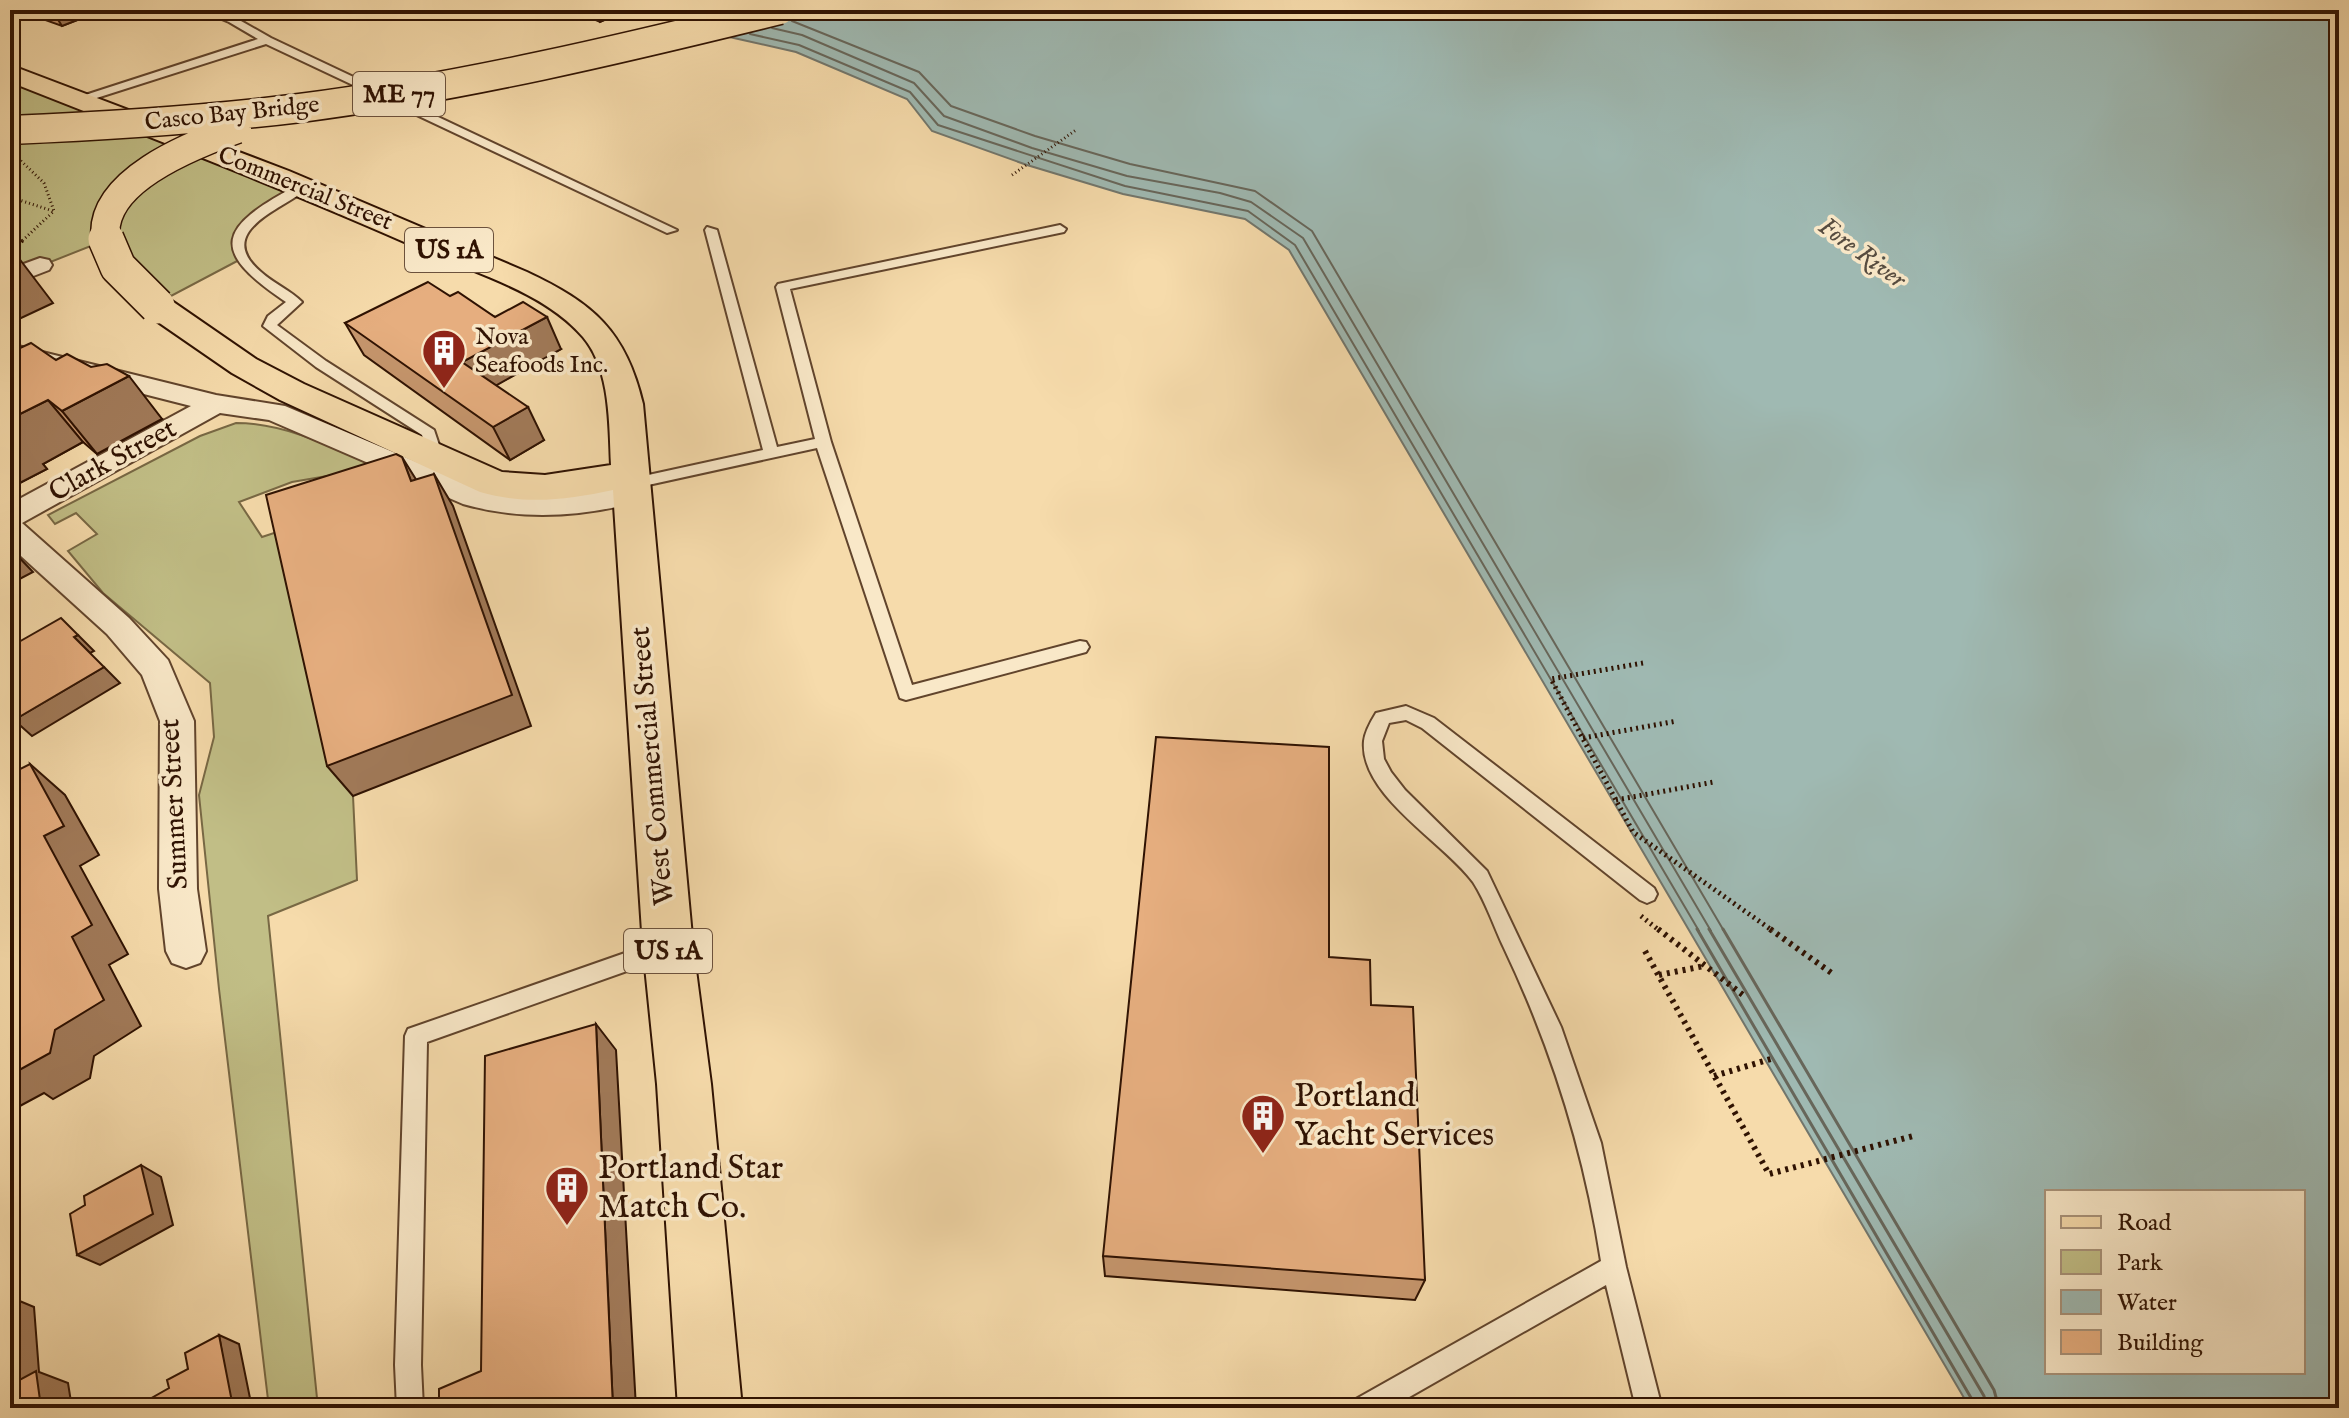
<svg xmlns="http://www.w3.org/2000/svg" width="2349" height="1418" viewBox="0 0 2349 1418" font-family="'IM FELL English',serif">
<style>
.green{fill:#c1be86;stroke:#786844;stroke-width:2}
.water{fill:#9fb9b2;stroke:#72766c;stroke-width:2;fill-rule:evenodd}
.lines{fill:none;stroke-linecap:round;stroke-linejoin:round}
.shore-far1{stroke:#67665a;stroke-width:2}
.shore{stroke:#67665a;stroke-width:3}
.service-casing{stroke:#61442c;stroke-width:4}
.minor-casing{stroke:#61442c;stroke-width:4}
.primary-casing{stroke:#2f1202;stroke-width:4}
.path-far3{stroke:#2f1202;stroke-width:3;stroke-dasharray:1 3;stroke-linecap:butt}
.path-far2{stroke:#2f1202;stroke-width:4;stroke-dasharray:2 3;stroke-linecap:butt}
.path-far1{stroke:#2f1202;stroke-width:5;stroke-dasharray:2 4;stroke-linecap:butt}
.path{stroke:#2f1202;stroke-width:6;stroke-dasharray:3 5;stroke-linecap:butt}
.service{fill:#f9e8c8;fill-rule:evenodd}
.minor{fill:#f9e8c8;fill-rule:evenodd}
.primary{fill:#f6dbab;fill-rule:evenodd}
.primary-bridge-far1-casing{stroke:#2f1202;stroke-width:31;stroke-linecap:butt}
.primary-bridge-casing{stroke:#2f1202;stroke-width:38;stroke-linecap:butt}
.primary-bridge-far1{stroke:#f6dbab;stroke-width:28}
.primary-bridge{stroke:#f6dbab;stroke-width:35}
.wall{fill:#c6966d;stroke:#2f1202;stroke-width:2}
.shaded-wall{fill:#a17a59;stroke:#2f1202;stroke-width:2}
.building{fill:#e6ae7f;stroke:#2f1202;stroke-width:2}
.labels{text-anchor:middle;dominant-baseline:central;stroke-width:7;stroke-linejoin:round;paint-order:stroke}
.far-street-label{font-size:24px;fill:#2f1202;stroke:#f9e8c8}
.far-poi-label{font-size:24px;fill:#2f1202;stroke:#f9e8c8;text-anchor:start}
.shield{fill:#f9e8c8;stroke:#6c523d;stroke-width:2}
.shield-label{font-size:26px;font-weight:bold;fill:#2f1202}
.far-water-label{font-size:26px;font-style:italic;fill:#564c40;stroke:#f9e8c8}
.street-label{font-size:28px;fill:#2f1202;stroke:#f9e8c8}
.near-poi-label{font-size:34px;fill:#2f1202;stroke:#f9e8c8;text-anchor:start}
</style>
<rect width="100%" height="100%" fill="#f6dbab"/>
<filter id="stains"><feTurbulence type="fractalNoise" baseFrequency=".0025" numOctaves="4"/><feColorMatrix values="0 0 0 0 .2 0 0 0 0 .09 0 0 0 0 .02 0 0 0 .5 -.17"/></filter>
<radialGradient id="worn" r=".72"><stop offset=".6" stop-color="#630" stop-opacity="0"/><stop offset="1" stop-color="#630" stop-opacity=".3"/></radialGradient>
<path class="green" d="M 10,71 L 302,188 L 243,233 L 241,259 L 171,296 L 128,256 L 116,236 L 10,278 Z
M 236,423 C 294,423 351,457 403,478 L 333,475 L 292,482 L 239,502 L 262,537 L 289,528 L 353,796 L 357,880 L 268,916 L 318,1408 L 269,1408 L 219,989 L 199,795 L 214,737 L 210,683 L 103,593 L 68,551 L 97,534 L 76,513 L 55,524 L 48,515 L 200,436 Z"/>
<path class="water" d="M 692,10 L 2339,10 L 2339,1408 L 1970,1408 L 1289,250 L 1245,219 L 1123,194 L 1027,165 L 932,131 L 907,99 L 796,52 L 725,36 ZM 2047,1192 L 2303,1192 L 2303,1372 L 2047,1372 Z"/>
<g class="lines">
<path class="shore-far1" d="M 792,21 L 919,72 L 951,106 L 1035,136 L 1130,164 L 1255,191 L 1312,231 L 1724,931
M 772,28 L 802,35 L 914,83 L 944,116 L 1032,148 L 1127,176 L 1220,193 L 1251,202 L 1303,238 L 1711,931
M 750,34 L 799,45 L 910,92 L 938,125 L 1125,186 L 1248,211 L 1295,245 L 1699,931"/>
<path class="shore" d="M 1697,929 L 1977,1408
M 1709,929 L 1984,1396 L 1987,1408
M 1723,929 L 1994,1390 L 1999,1408"/>
<g class="service-casing">
<path id="service" d="M 27,10 L 41,10 L 10,24 L 10,17 Z
M 200,10 C 212,10 223,17 233,17 C 243,17 254,10 266,10 L 241,21 L 271,38 L 677,230 L 667,233 L 266,44 L 84,102 L 76,102 L 76,98 L 258,39 L 229,22 Z
M 298,185 L 308,188 C 284,209 212,231 261,272 C 273,283 290,290 302,302 L 277,325 L 326,361 L 434,430 L 442,454 L 439,458 L 429,458 L 422,435 L 316,367 L 263,326 L 268,316 L 286,302 C 208,250 218,227 298,185 Z
M 1060,225 L 1066,229 L 1064,232 L 790,289 L 831,442 L 912,685 L 1080,641 L 1086,642 L 1089,647 L 1086,652 L 906,700 L 900,698 L 817,448 L 630,489 L 622,484 L 630,479 L 763,450 L 705,230 L 707,227 L 717,230 L 777,447 L 815,439 L 776,287 L 778,284 Z
M 1406,706 L 1434,718 L 1654,888 L 1657,894 L 1654,900 L 1647,903 L 1640,900 L 1422,728 L 1406,720 L 1389,723 L 1382,741 L 1384,759 L 1391,772 L 1405,790 L 1487,871 L 1561,1027 L 1601,1143 L 1626,1267 L 1662,1408 L 1636,1408 L 1606,1285 L 1390,1408 L 1352,1408 L 1356,1399 L 1601,1261 C 1584,1151 1552,1049 1504,948 C 1494,927 1486,902 1473,882 C 1444,842 1359,795 1364,741 C 1365,732 1371,721 1376,713 Z
M 665,939 L 672,941 L 675,948 L 672,955 L 427,1042 L 421,1365 L 423,1408 L 397,1408 L 395,1365 L 405,1036 L 408,1029 Z"/>
</g>
<g class="minor-casing">
<path id="minor" d="M 40,258 L 49,260 L 52,265 L 49,270 L 10,285 L 10,269 Z
M 10,344 L 216,395 L 285,406 L 480,489 L 516,495 L 552,496 L 631,484 L 641,487 L 646,494 L 641,501 C 582,517 522,521 463,504 L 269,420 L 220,413 L 22,523 L 129,618 L 168,660 L 194,721 L 197,889 L 206,951 L 200,963 L 186,968 L 172,963 L 166,951 L 159,889 L 160,721 L 142,675 L 107,634 L 10,546 L 10,504 L 191,406 L 10,360 Z"/>
</g>
<g class="primary-casing">
<path id="primary" d="M 10,65 L 289,171 L 527,272 C 593,303 626,331 643,404 L 693,947 L 711,1084 L 742,1408 L 678,1408 L 657,1084 L 643,947 L 613,490 C 567,500 525,505 480,492 L 280,400 L 232,373 L 145,313 L 140,306 L 145,299 L 157,296 L 169,299 L 256,359 L 304,384 L 502,472 L 545,475 L 611,465 C 609,425 611,370 583,337 C 544,292 477,274 425,251 C 288,190 149,137 10,82 Z"/>
</g>
<path class="path-far3" d="M 18,158 L 44,183 L 54,211 L 22,241
M 1012,175 L 1076,130
M 10,197 L 53,211"/>
<path class="path-far2" d="M 14,249 L 24,239"/>
<path class="path-far1" d="M 1643,663 L 1551,679 L 1633,832 L 1773,931
M 1583,738 L 1677,721
M 1616,800 L 1714,782
M 1641,916 L 1660,931"/>
<path class="path" d="M 1658,929 L 1743,995
M 1770,929 L 1833,974
M 1645,951 L 1769,1174 L 1913,1136
M 1659,975 L 1704,966
M 1714,1076 L 1774,1058"/>
<use href="#service" class="service"/>
<use href="#minor" class="minor"/>
<use href="#primary" class="primary"/>
<g class="primary-bridge-far1-casing">
<path id="primary-bridge-far1" d="M 10,130 C 107,126 203,120 300,108 C 462,87 622,49 780,10
M 106,241 C 96,182 192,145 237,129"/>
</g>
<g class="primary-bridge-casing">
<path id="primary-bridge" d="M 106,239 L 118,267 L 157,306"/>
</g>
<use href="#primary-bridge-far1" class="primary-bridge-far1"/>
<use href="#primary-bridge" class="primary-bridge"/>
</g>
<path class="wall" d="M 30,10 L 103,10 L 62,26 L 34,16 Z
M 573,10 L 627,10 L 600,22 Z
M 450,296 L 495,317 L 561,349 L 496,385 L 544,440 L 510,460 L 364,355 L 345,323 Z
M 10,341 L 20,348 L 56,360 L 162,419 L 97,454 L 83,442 L 43,464 L 47,469 L 10,488 Z
M 1329,957 L 1371,1005 L 1425,1280 L 1415,1300 L 1105,1276 L 1103,1256 Z"/>
<path class="shaded-wall" d="M 52,10 L 103,10 L 62,26 Z
M 596,10 L 627,10 L 600,22 Z
M 18,257 L 53,303 L 19,319 L 10,308 L 10,260 Z
M 547,317 L 561,349 L 479,395 L 462,362 Z
M 129,376 L 162,419 L 97,454 L 62,411 Z
M 48,400 L 83,442 L 43,464 L 47,469 L 10,488 L 10,419 Z
M 528,407 L 544,440 L 510,460 L 493,427 Z
M 402,457 L 422,489 L 411,481 Z
M 434,474 L 453,506 L 531,726 L 353,796 L 327,766 Z
M 10,548 L 33,572 L 10,584 Z
M 78,635 L 94,651 L 90,653 L 74,637 Z
M 104,667 L 120,683 L 32,736 L 14,720 Z
M 30,764 L 65,795 L 99,855 L 80,866 L 128,954 L 109,965 L 141,1026 L 94,1056 L 90,1078 L 53,1099 L 44,1093 L 18,1107 L 10,1103 L 10,1064 L 72,937 L 44,836 Z
M 596,1024 L 616,1050 L 636,1408 L 613,1408 Z
M 141,1165 L 161,1177 L 173,1225 L 100,1265 L 77,1255 Z
M 10,1183 L 14,1185 L 20,1220 L 10,1226 Z
M 10,1297 L 34,1307 L 39,1372 L 68,1383 L 72,1408 L 35,1408 L 10,1387 Z
M 219,1335 L 239,1344 L 252,1408 L 231,1408 Z"/>
<path class="building" d="M 10,252 L 18,257 L 10,260 Z
M 428,282 L 450,296 L 458,292 L 495,317 L 523,302 L 547,317 L 462,362 L 528,407 L 493,427 L 345,323 Z
M 10,341 L 20,348 L 31,343 L 56,360 L 67,354 L 91,367 L 107,364 L 129,376 L 62,411 L 48,400 L 10,419 Z
M 396,454 L 402,457 L 411,481 L 434,474 L 512,695 L 327,766 L 266,495 Z
M 61,618 L 78,635 L 74,637 L 104,667 L 14,720 L 10,715 L 10,694 L 15,691 L 10,686 L 10,647 Z
M 1156,737 L 1329,747 L 1329,957 L 1370,960 L 1371,1005 L 1413,1007 L 1425,1280 L 1103,1256 Z
M 30,764 L 64,826 L 44,836 L 92,925 L 72,937 L 104,1000 L 55,1030 L 50,1053 L 12,1074 L 14,1062 L 10,1064 L 10,774 Z
M 596,1024 L 613,1408 L 439,1408 L 439,1389 L 481,1371 L 485,1056 Z
M 141,1165 L 153,1214 L 77,1255 L 70,1214 L 85,1205 L 84,1196 Z
M 219,1335 L 233,1407 L 134,1408 L 169,1388 L 167,1380 L 188,1369 L 185,1353 Z
M 36,1371 L 40,1400 L 34,1403 L 35,1408 L 10,1408 L 10,1385 Z"/>
<defs>
<g id="building-pin" transform="scale(2.3)"><path d="M0 17L-7.5 6A9.5 9.5 0 1 1 7.5 6Z" fill="#8f2418" stroke="#f9e8c8"/><path d="M-4-6H4V6H1V3H-1V6H-4ZM-2.5-4.3h1.7v1.8h-1.7ZM.8-4.3h1.7v1.8H.8ZM-2.5-1h1.7V.8h-1.7ZM.8-1h1.7V.8H.8Z" fill="#fff"/></g>
</defs>
<g fill-rule="evenodd">
<use href="#building-pin" x="444" y="351"/>
<use href="#building-pin" x="1263" y="1116"/>
<use href="#building-pin" x="567" y="1188"/>
</g>
<g class="labels">
<g class="far-street-label">
<text transform="translate(232 114) rotate(-6)">Casco Bay Bridge</text>
<text transform="translate(305 189) rotate(22)">Commercial Street</text>
</g>
<g class="far-poi-label">
<text x="475" y="337">Nova<tspan x="475" dy="28">Seafoods Inc.</tspan></text>
</g>
<g class="shield">
<rect x="353" y="72" width="92" height="44" rx="6"/>
<rect x="405" y="228" width="88" height="44" rx="6"/>
<rect x="624" y="929" width="88" height="44" rx="6"/>
</g>
<g class="shield-label">
<text x="399" y="94">ME 77</text>
<text x="449" y="250">US 1A</text>
<text x="668" y="951">US 1A</text>
</g>
<g class="far-water-label">
<text transform="translate(1862 253) rotate(36)">Fore River</text>
</g>
<g class="street-label">
<text transform="translate(113 461) rotate(-29)">Clark Street</text>
<text transform="translate(653 766) rotate(-95)">West Commercial Street</text>
<text transform="translate(175 804) rotate(-93)">Summer Street</text>
</g>
<g class="near-poi-label">
<text x="1294" y="1096">Portland<tspan x="1294" dy="39">Yacht Services</tspan></text>
<text x="598" y="1168">Portland Star<tspan x="598" dy="39">Match Co.</tspan></text>
</g>
</g>
<rect width="2349" height="1418" fill="none" stroke="#f6dbab" stroke-width="40"/>
<rect x="12" y="12" width="2325" height="1394" fill="none" stroke="#2f1202" stroke-width="4"/>
<rect x="20" y="20" width="2309" height="1378" fill="none" stroke="#2f1202" stroke-width="2"/>
<rect x="2045" y="1190" width="260" height="184" fill="#f9e8c8" stroke="#a89279" stroke-width="2"/>
<rect x="2061" y="1216" width="40" height="12" fill="#f6dbab" stroke="#a89279" stroke-width="2"/>
<text x="2117" y="1230" font-size="24" fill="#2f1202">Road</text>
<rect x="2061" y="1250" width="40" height="24" fill="#c1be86" stroke="#a89279" stroke-width="2"/>
<text x="2117" y="1270" font-size="24" fill="#2f1202">Park</text>
<rect x="2061" y="1290" width="40" height="24" fill="#9fb9b2" stroke="#a89279" stroke-width="2"/>
<text x="2117" y="1310" font-size="24" fill="#2f1202">Water</text>
<rect x="2061" y="1330" width="40" height="24" fill="#e6ae7f" stroke="#a89279" stroke-width="2"/>
<text x="2117" y="1350" font-size="24" fill="#2f1202">Building</text>
<rect width="100%" height="100%" filter="url(#stains)"/>
<rect width="100%" height="100%" fill="url(#worn)"/>
</svg>
